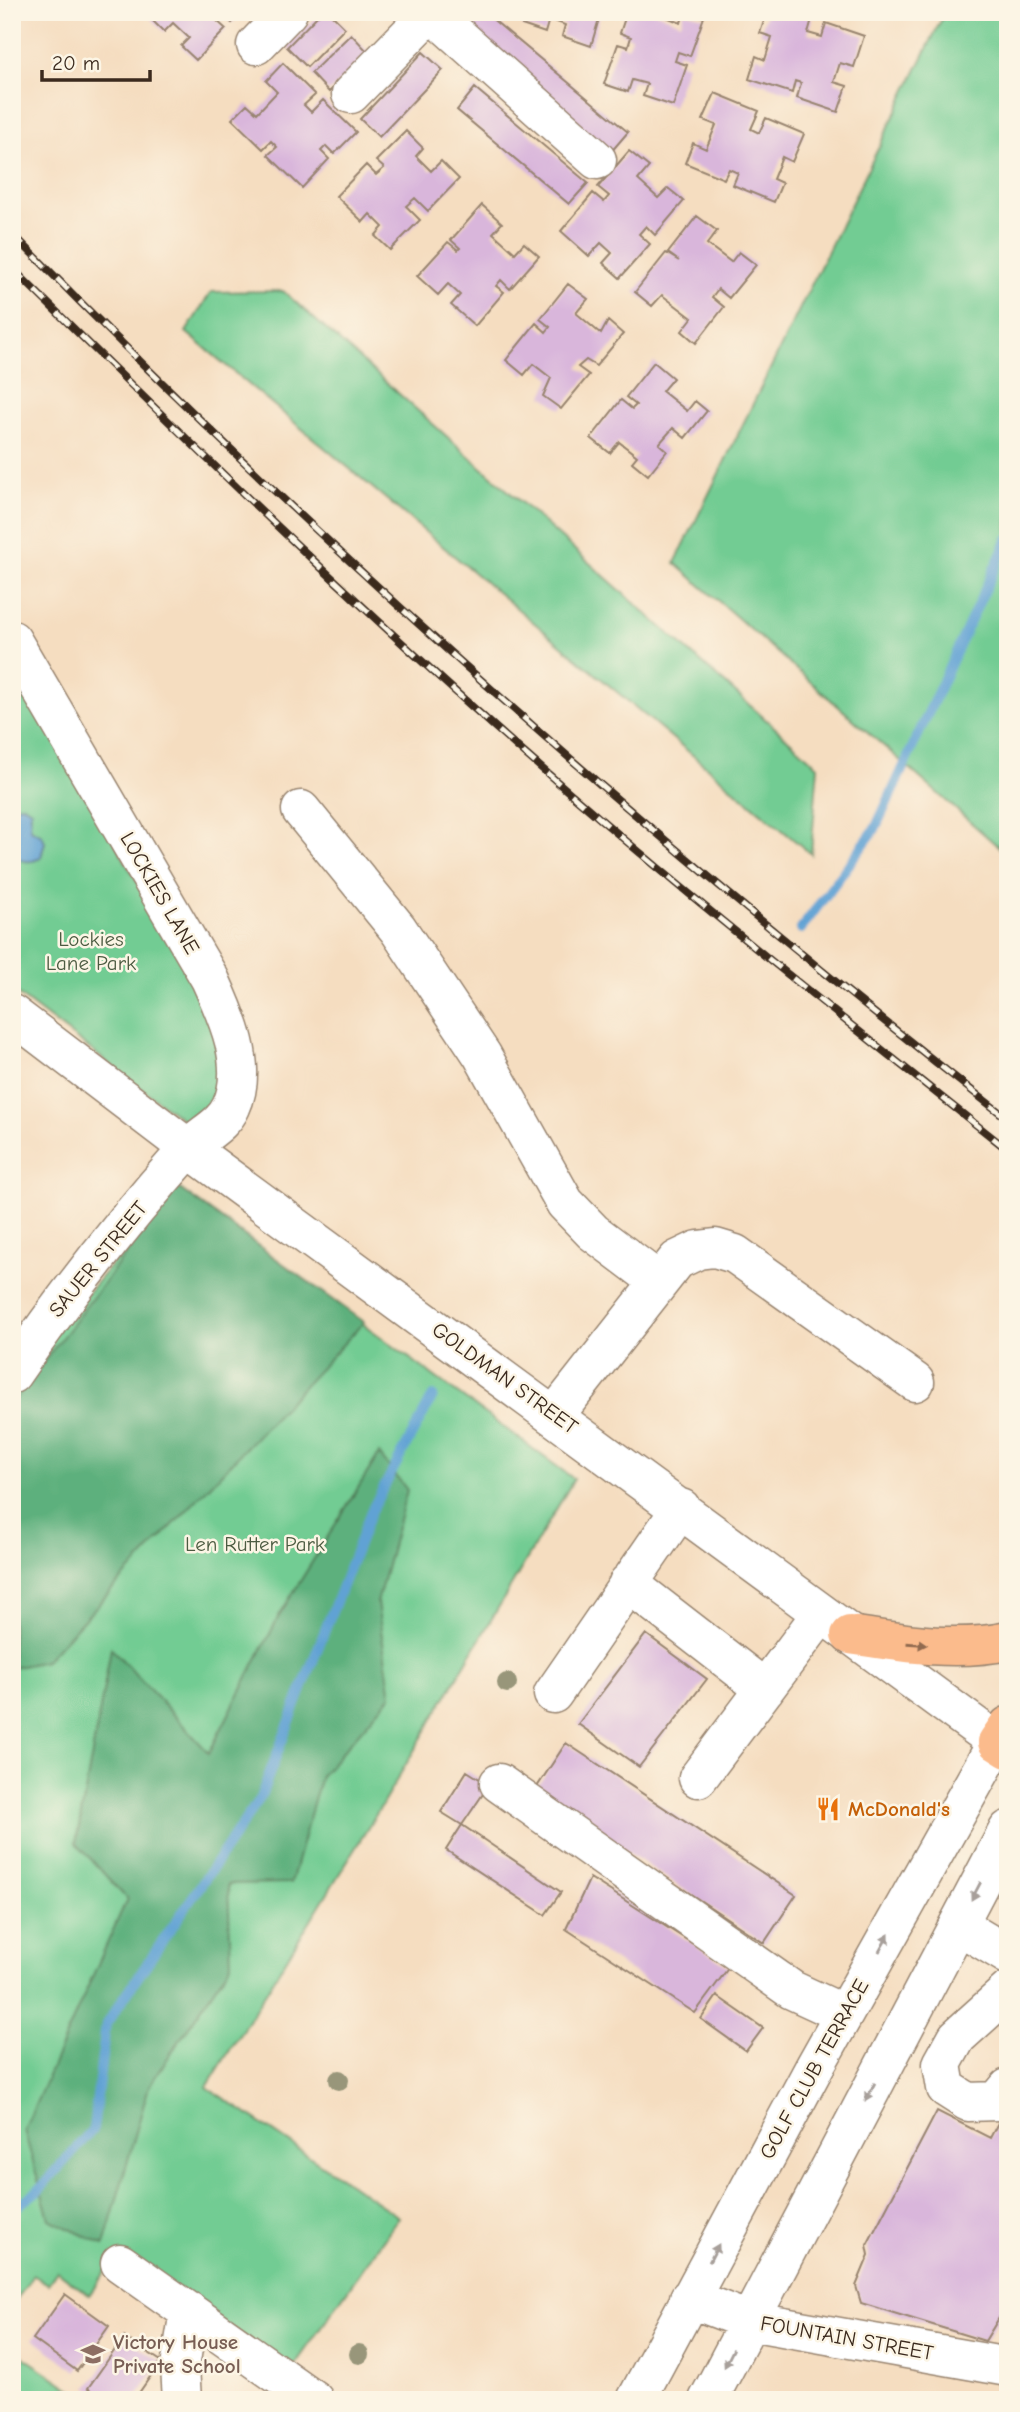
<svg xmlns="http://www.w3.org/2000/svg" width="1020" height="2412" viewBox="0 0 1020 2412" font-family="'Comic Neue',sans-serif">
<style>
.green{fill:#72cc93;stroke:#567b58;stroke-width:2}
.forest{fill:#5db07d;stroke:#4c6d4e;stroke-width:2}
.water{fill:#60a2d4;stroke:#4e6679;stroke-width:2}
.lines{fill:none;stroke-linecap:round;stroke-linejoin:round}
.stream{stroke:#60a2d4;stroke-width:10}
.building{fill:#d9b6db}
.minor-casing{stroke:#98846f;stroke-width:41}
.major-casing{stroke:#98846f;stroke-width:41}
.minor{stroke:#fff;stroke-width:38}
.major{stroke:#fbbb8c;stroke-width:38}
.rail-casing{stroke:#3b2a1e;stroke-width:8}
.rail{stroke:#fcf5e5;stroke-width:5;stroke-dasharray:16;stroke-linecap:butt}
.tree{fill:#98967a}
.oneway{fill:#916b50}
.oneway2{fill:#a79f9a}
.labels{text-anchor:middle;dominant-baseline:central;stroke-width:5;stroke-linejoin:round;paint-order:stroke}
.street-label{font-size:21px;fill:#3b2a1e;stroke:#fcf5e5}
.park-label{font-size:21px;fill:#4c5b41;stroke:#fcf5e5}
.food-label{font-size:21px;font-weight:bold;fill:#c56008;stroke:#fcf5e5;text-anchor:start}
.education-label{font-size:21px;font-weight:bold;fill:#785e54;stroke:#fcf5e5;text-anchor:start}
</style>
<rect width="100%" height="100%" fill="#fcf5e5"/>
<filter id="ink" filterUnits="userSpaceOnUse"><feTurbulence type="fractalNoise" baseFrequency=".0143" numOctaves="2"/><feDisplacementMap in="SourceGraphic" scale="14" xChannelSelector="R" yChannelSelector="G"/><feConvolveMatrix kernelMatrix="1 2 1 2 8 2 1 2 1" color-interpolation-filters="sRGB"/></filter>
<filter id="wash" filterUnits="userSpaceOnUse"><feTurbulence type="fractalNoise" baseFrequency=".00686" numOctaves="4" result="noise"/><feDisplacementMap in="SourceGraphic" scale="28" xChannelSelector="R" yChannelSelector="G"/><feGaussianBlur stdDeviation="1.57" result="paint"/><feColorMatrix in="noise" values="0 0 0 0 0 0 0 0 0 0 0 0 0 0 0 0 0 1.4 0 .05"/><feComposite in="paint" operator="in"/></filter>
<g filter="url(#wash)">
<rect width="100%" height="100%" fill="#f5ddc0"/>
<path class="green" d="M 945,12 L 1008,12 L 1008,855 L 675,563 Z
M 283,291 L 818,766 L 811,854 L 186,332 L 211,292 Z
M 12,664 L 215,1017 L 224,1091 L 194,1128 L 12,990 Z
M 177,1187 L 574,1479 L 382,1805 L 207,2087 L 399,2217 L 292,2369 L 109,2267 L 89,2295 L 57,2271 L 48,2284 L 33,2275 L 12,2307 L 12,1394 L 53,1334 Z
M 16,2352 L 88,2400 L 12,2400 L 12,2358 Z"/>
<path class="forest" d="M 177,1187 L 364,1322 L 45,1661 L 12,1668 L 12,1403 Z
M 379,1454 L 407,1490 L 377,1603 L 391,1696 L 321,1776 L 291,1883 L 228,1884 L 231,1964 L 149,2086 L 104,2245 L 49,2219 L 24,2130 L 127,1899 L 76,1843 L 111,1648 L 209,1753 L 280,1614 Z"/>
<path class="water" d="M 23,805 L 31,810 L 30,829 L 42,835 L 45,842 L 41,857 C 32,864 21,862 12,855 L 12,806 Z"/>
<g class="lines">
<path class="stream" d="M 801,929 L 875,829 L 1008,539
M 12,2210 L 40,2189 L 93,2129 L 106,2024 L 260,1798 L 371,1511 L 433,1396"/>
</g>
<g id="blocks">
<path class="building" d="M 144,12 L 242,12 L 232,23 L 221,13 L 215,19 L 226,29 L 196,60 L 181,46 L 189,38 L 173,23 L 164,32 Z
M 321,12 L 329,12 L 345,28 L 307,67 L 287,47 Z
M 470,12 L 484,12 L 628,132 L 610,153 L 457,26 Z
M 526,12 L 601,12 L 591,46 L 562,36 L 565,25 L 549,19 L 545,33 L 522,25 Z
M 627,12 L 654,12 L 681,23 L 684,12 L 704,17 L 690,56 L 678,52 L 675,61 L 687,65 L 673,106 L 643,96 L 647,84 L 632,80 L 628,92 L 604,84 L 618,44 L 628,47 L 631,37 L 620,33 Z
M 767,12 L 791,12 L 812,19 L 808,33 L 822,37 L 826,23 L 864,36 L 854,67 L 840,63 L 834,82 L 847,86 L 838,112 L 797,98 L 801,83 L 795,81 L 792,93 L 749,79 L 756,56 L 765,60 L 772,37 L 760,33 Z
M 351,34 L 369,53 L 329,92 L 311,73 Z
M 423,52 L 443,70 L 379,137 L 360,119 Z
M 283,63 L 315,95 L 304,105 L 311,112 L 323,100 L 356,132 L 334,154 L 326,146 L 321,151 L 329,159 L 302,188 L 268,155 L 277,147 L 271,141 L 263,149 L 232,119 L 247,104 L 257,113 L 277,92 L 266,81 Z
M 475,88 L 588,183 L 569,204 L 457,110 Z
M 715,93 L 759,111 L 751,129 L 759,133 L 766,118 L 804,134 L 792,162 L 782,157 L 773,179 L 782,183 L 774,202 L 733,185 L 738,173 L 729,169 L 724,179 L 685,163 L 693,143 L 706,149 L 716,125 L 703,120 Z
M 406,131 L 423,148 L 416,156 L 431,171 L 441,161 L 459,179 L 428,211 L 415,198 L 406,206 L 420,220 L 390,250 L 375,236 L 383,227 L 370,214 L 363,222 L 336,196 L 366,165 L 376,175 L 384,168 L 376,161 Z
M 629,151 L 649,167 L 638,180 L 658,198 L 668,188 L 684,201 L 655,235 L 646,226 L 639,234 L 650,244 L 620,278 L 603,263 L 612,253 L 601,243 L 589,256 L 561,231 L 593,193 L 604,202 L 609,196 L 598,187 Z
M 482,205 L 502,223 L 493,233 L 515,253 L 524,243 L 539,256 L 510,289 L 501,280 L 496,286 L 504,292 L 475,326 L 451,305 L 460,295 L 448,284 L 438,295 L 417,276 L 448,242 L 458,250 L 460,248 L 451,240 Z
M 697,216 L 717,231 L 707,244 L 731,262 L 739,252 L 756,265 L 729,298 L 718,289 L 712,297 L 724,307 L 696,343 L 682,331 L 692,318 L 662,295 L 652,306 L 635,292 L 666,253 L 679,261 L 668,253 Z
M 568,284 L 588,299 L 576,313 L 601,334 L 608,321 L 623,334 L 596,366 L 586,360 L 578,367 L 589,375 L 561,409 L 543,396 L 551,378 L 533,364 L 524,375 L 506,360 L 536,323 L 546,332 L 550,327 L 540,319 Z
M 654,362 L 673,378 L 662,391 L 687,411 L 695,401 L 707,411 L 685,438 L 673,428 L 659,444 L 667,451 L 648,475 L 632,462 L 637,456 L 619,442 L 610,453 L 591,438 L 621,400 L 632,409 L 636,405 L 626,397 Z
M 646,1634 L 707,1679 L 639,1767 L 578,1724 Z
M 566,1743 L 796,1895 L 764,1943 L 535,1790 Z
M 467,1771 L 489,1785 L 462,1825 L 441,1812 Z
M 462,1825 L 561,1892 L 545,1915 L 446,1850 Z
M 590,1878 L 729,1967 L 695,2013 L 566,1929 Z
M 717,1996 L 763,2028 L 746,2051 L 701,2019 Z
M 1008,2104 L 1008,2303 L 985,2341 L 861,2303 L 856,2286 L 869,2255 L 867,2245 L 937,2111 L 990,2138 Z
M 65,2294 L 109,2326 L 77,2371 L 33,2339 Z
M 124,2337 L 161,2361 L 134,2400 L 105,2400 L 88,2388 Z"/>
</g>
</g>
<g filter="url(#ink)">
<use href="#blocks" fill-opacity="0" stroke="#98846f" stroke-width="2"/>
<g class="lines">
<g class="minor-casing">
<path id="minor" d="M 431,12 L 597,160
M 256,45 L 288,12
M 351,94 L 431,12
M 12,640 L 210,979 C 227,1016 250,1066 231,1107 C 222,1127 199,1135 186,1151 C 124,1221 65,1296 12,1374
M 301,810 L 398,929 L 482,1055 L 565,1203 L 593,1232 L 658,1281
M 12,1014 L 188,1148 L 997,1742 L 815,2066 L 636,2400
M 555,1415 L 677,1260 L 698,1250 L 715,1248 L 735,1254 L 915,1382
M 628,1583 L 765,1689
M 553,1694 L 681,1508
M 698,1778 L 821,1614
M 499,1783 L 792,1990 L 844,2014
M 958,1925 L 1008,1955
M 1008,1991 L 957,2037 L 942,2064 L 946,2088 L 968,2102 L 997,2101 L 1008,2088
M 120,2263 L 314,2400
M 689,2298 L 749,2321 L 1008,2367
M 182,2400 L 180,2367 L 189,2311
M 708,2400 L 1008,1830"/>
</g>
<g class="major-casing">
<path id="major" d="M 850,1635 C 902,1643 955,1652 1008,1641
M 1008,1726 L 997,1742 L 1008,1749"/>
</g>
<use href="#minor" class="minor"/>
<use href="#major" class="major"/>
<g class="rail-casing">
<path id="rail" d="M 12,233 C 323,551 657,845 1008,1119
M 12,268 C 203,456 394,643 598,817 C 731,931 870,1040 1008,1150"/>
</g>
<use href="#rail" class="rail"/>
</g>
<g class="tree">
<circle cx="507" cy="1683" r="10"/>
<circle cx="339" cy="2080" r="10"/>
<circle cx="359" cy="2354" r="10"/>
</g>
<defs><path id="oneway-solid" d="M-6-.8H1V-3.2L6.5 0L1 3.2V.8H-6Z" transform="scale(1.75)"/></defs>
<use class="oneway" href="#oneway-solid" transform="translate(917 1644) rotate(4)"/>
<g class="oneway2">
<use href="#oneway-solid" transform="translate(976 1891) rotate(118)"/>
<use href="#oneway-solid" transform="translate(884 1943) rotate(-61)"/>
<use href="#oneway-solid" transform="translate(870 2092) rotate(118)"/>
<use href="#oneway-solid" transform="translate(714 2253) rotate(-62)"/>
<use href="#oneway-solid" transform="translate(729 2358) rotate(117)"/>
</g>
</g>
<defs>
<g id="restaurant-bare" transform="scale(1.89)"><path d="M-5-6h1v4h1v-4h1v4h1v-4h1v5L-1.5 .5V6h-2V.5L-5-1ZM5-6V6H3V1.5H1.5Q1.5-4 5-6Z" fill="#e8710a" stroke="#fcf5e5" stroke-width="2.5" paint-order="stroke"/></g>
<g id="school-bare" transform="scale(1.89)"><path d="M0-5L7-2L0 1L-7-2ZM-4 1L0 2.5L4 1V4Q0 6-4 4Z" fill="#8d6e63" stroke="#fcf5e5" stroke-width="2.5" paint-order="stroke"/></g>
</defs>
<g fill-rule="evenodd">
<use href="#restaurant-bare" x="828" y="1809"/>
<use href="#school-bare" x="93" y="2354"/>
</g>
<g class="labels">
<g class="street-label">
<text transform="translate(160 893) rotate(60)">LOCKIES LANE</text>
<text transform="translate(98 1259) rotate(-51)">SAUER STREET</text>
<text transform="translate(505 1378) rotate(36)">GOLDMAN STREET</text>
<text transform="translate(814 2069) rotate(-61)">GOLF CLUB TERRACE</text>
<text transform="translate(847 2338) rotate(10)">FOUNTAIN STREET</text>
</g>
<g class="park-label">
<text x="91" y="939">Lockies<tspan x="91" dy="24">Lane Park</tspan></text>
<text x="255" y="1544">Len Rutter Park</text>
</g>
<g class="food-label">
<text x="848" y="1809">McDonald's</text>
</g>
<g class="education-label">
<text x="113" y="2342">Victory House<tspan x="113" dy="24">Private School</tspan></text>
</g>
</g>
<rect width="1020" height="2412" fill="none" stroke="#fcf5e5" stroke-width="42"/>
<path d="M42 70v10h108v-10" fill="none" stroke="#3b2a1e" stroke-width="3.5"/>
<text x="52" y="70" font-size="21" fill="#3b2a1e" stroke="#fcf5e5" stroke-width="5" paint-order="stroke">20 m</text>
</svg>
